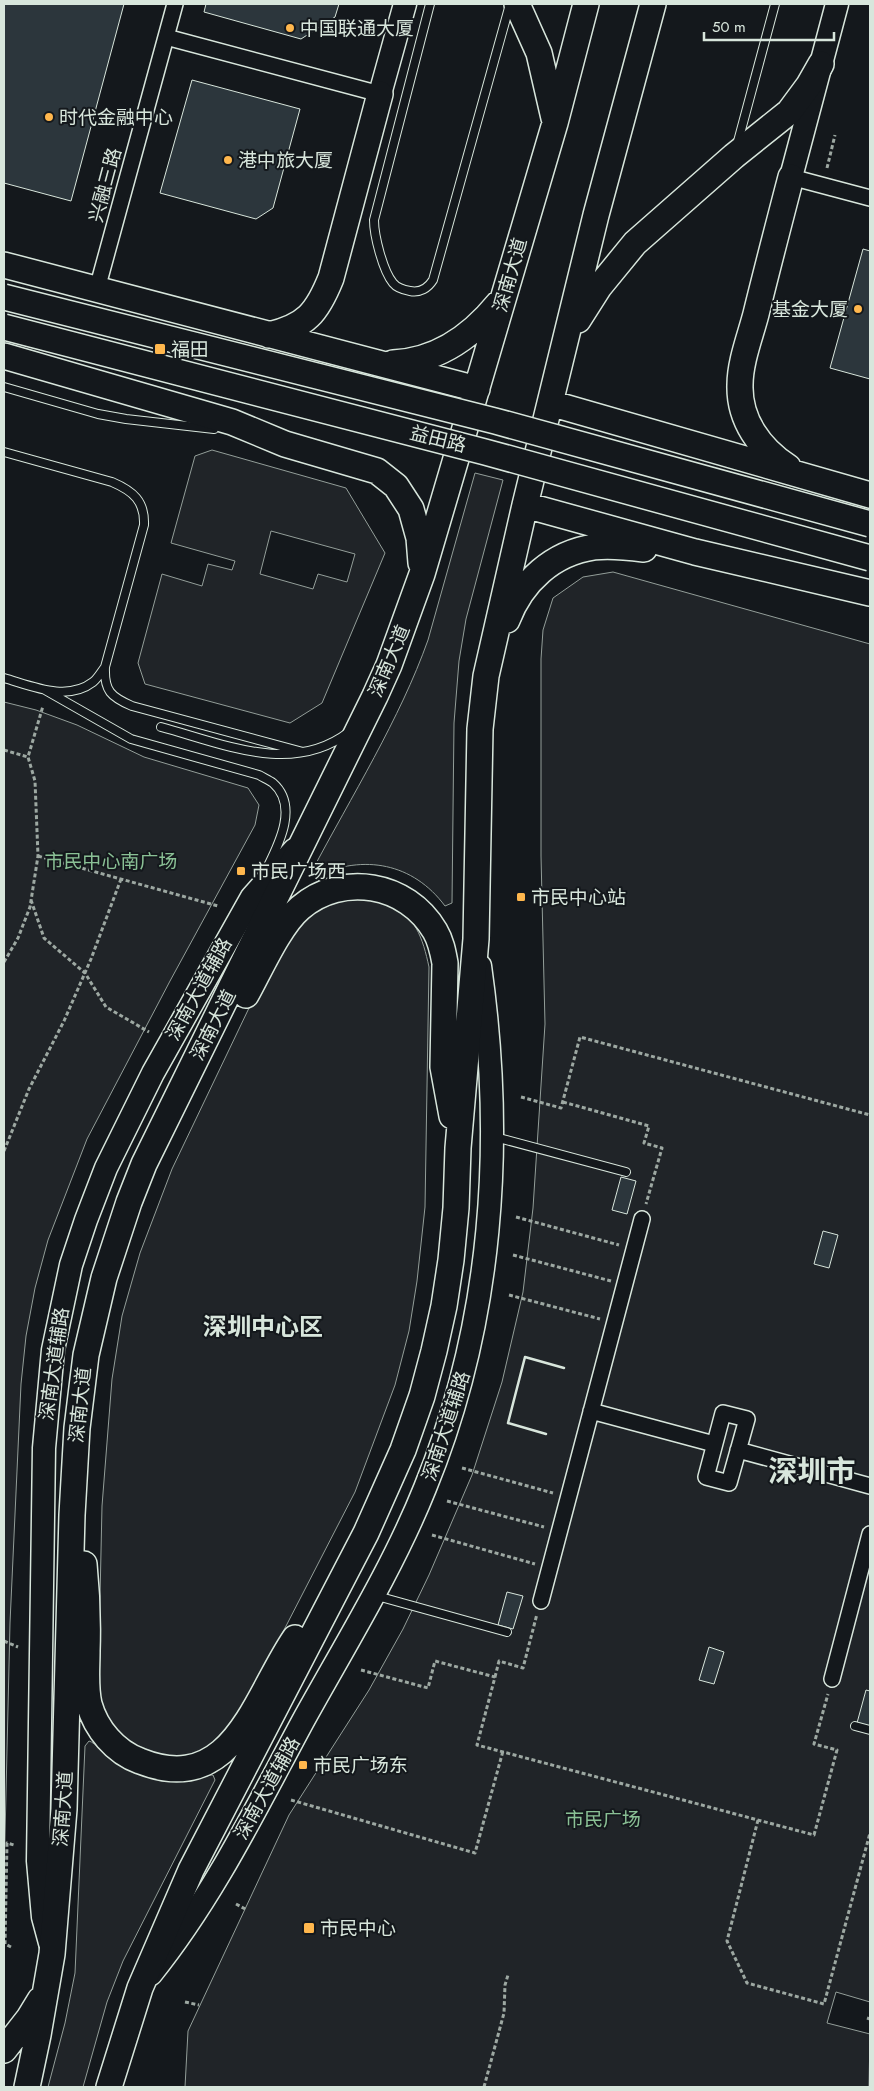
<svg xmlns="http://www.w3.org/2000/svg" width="874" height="2091" viewBox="0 0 874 2091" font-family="Jost,'Noto Sans SC',sans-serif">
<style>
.green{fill:#202428;stroke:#939e99;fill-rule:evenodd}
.building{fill:#2c363c;stroke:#d8e6dc}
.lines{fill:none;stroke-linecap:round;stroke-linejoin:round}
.lane-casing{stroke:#d8e6dc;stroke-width:10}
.street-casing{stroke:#d8e6dc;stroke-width:18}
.secondary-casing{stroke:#d8e6dc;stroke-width:25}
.primary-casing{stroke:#d8e6dc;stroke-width:28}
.path{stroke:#9da8a2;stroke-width:3;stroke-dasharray:4 2.5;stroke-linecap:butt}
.lane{stroke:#14181c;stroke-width:8}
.street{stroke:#14181c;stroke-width:15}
.secondary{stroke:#14181c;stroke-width:22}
.primary{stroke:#14181c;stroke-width:25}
.primary-bridge-casing{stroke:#d8e6dc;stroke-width:28;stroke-linecap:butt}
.primary-bridge{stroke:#14181c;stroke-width:25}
.wall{stroke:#d8e6dc;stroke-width:2.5}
.poi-dot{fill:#ffb74d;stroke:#14181c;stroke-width:2}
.labels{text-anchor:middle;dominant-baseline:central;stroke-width:4;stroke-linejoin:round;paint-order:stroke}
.poi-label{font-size:19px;fill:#d8e6dc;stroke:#14181c;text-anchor:start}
.street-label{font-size:19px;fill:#d8e6dc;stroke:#14181c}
.park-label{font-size:19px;fill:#8ac095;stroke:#14181c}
.district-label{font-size:24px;font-weight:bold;fill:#d8e6dc;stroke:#14181c}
.town-label{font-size:29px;font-weight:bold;fill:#d8e6dc;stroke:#14181c}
</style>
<rect width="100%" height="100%" fill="#14181c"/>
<path class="green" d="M 212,450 L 346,488 L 385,553 L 322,703 L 290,723 L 145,684 L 138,663 L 162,574 L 202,586 L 208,564 L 232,570 L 235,561 L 171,543 L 195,456 ZM 271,531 L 355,554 L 347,582 L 318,574 L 313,589 L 260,574 Z
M 475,473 L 503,480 L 466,619 L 459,661 L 454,723 L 452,903 L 445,906 C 413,863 364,854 316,876 L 312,871 C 351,797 400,719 428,640 Z
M 613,572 L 870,644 L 870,2002 L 836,1992 L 827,2023 L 870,2034 L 869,2087 L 185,2087 L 188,2031 L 289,1815 L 369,1690 L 403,1629 L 429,1575 L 472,1475 L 502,1382 L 523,1292 L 533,1208 L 545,1024 L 541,856 L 541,659 L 543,630 L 553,598 L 583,577 Z
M 4,702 L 36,710 L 77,725 L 144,757 L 248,788 L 259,805 L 255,825 L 170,981 L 87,1139 L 48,1240 L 35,1288 L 26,1336 L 21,1384 L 10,1623 L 4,1878 Z
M 344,897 C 357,899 374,898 386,902 C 415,913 423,939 429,967 L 425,1207 L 417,1281 L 409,1331 L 395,1385 L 355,1492 L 250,1696 L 227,1733 L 193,1757 L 172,1758 L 131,1746 L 109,1724 L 100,1707 L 98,1690 L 102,1506 L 112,1379 L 122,1316 L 140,1253 L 172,1169 L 249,1008 L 294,928 L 307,912 Z
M 89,1741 C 96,1743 102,1753 109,1758 C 140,1781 174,1785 211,1775 L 213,1775 L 215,1780 L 123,1961 L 107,2002 L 83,2087 L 48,2087 L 65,2023 L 75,1973 L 85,1746 Z"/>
<path class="building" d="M 4,4 L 124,4 L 71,201 L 4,183 Z
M 206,4 L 339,4 L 335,17 L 301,39 L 204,12 Z
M 192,80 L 300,109 L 273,208 L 256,219 L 160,193 Z
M 863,249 L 870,251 L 870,379 L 830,368 Z
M 621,1177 L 636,1181 L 627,1214 L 612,1210 Z
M 823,1231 L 838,1235 L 829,1268 L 814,1264 Z
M 507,1592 L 523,1596 L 513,1629 L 498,1625 Z
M 709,1647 L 724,1652 L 714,1684 L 699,1680 Z
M 866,1690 L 870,1691 L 870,1727 L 857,1723 Z"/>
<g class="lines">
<g class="lane-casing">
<path id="lane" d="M 430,4 L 374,220 C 374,236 383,271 393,283 C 397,288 404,290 410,291 C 420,293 428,288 433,280 L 510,4
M 737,145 L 775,4
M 4,387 L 98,414 L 126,419 L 214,429
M 4,452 L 112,482 C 133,491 145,501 144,525 L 105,667 C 104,691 111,697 132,706 L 303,752
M 4,678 C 32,686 67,702 93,682 C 98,678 101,672 105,667
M 45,690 L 131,739 L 259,775 C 264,778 269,780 273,783 C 298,805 280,842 268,866
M 161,727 C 221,743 292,776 349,732
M 495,1137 L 626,1172
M 377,1596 L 507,1632
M 855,1726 L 870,1730"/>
</g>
<g class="street-casing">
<path id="street" d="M 166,37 L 380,94
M 791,177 L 870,198
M 97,289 L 175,4
M 591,1411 L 714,1444
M 723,1413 L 747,1419 L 729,1483 L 706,1477 Z
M 738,1450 L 870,1486
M 541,1601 L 642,1219
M 832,1679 L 870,1534"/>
</g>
<g class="secondary-casing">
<path id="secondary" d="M 380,94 L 405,4
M 791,177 L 837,4
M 50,1943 L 43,1917 L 38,1861 L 44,1448 L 53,1350 L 71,1265 L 86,1220 L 106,1168 L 153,1073 L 252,897 L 294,850
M 151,1974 C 213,1897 256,1808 303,1721 C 345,1645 393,1568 425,1488 C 493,1322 505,1142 480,966"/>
</g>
<g class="primary-casing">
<path id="primary" d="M 517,4 L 539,53 L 554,118
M 4,265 L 477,389
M 578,320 L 599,287 L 635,243 L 734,156 L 789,112 L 809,85 L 821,64
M 269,335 C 306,326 317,313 331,278 L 380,94
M 4,356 L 232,422 L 285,444 L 377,471 L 396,486 L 411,509 L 419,538 L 421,563
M 393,363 C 437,361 471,337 498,304
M 550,403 L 870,495
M 788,467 C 760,449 739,420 740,385 C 740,362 750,337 756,314 C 767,269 779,223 791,177
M 525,505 L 695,552 L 870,593
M 507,620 C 522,581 553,553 594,547 C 610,545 628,547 644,549
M 246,995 C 260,970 279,926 300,908 C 342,872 407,883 435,931 C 441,941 443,952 445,963 L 443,1067 L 452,1116
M 84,1564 C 87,1593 88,1621 87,1651 C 87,1668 85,1687 89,1704 C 96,1729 115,1752 140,1761 C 233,1798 255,1696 295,1638
M 4,2050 L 29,2018 L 40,2000
M 27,2087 L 38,2035 L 52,1954 L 64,1809 L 72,1515 L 77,1428 L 86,1355 L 104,1278 L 129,1202 L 144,1164 L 375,696 L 389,665 L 422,574 L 555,123 L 586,4
M 109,2087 L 140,1988 L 191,1870 L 366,1533 L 403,1450 L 422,1396 L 434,1351 L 444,1306 L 451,1260 L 456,1208 L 458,1148 L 476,939 L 480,729 L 486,676 L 525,505 L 596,215 L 653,4"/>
</g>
<path class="path" d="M 827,168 L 835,135
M 4,750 L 28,757
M 38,856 L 218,906
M 31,900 L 44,938 L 85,973 L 106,1007 L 149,1032
M 4,962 L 18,938 L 30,907 L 38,856 L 35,781 L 28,757 L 43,706
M 521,1097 L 561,1108 L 580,1037 L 870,1115
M 563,1102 L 649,1126 L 644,1143 L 662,1148 L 646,1204
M 4,1151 L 29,1089 L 64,1021 L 91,959 L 121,879
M 516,1217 L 619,1245
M 513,1255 L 611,1281
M 509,1295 L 600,1319
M 462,1468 L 553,1493
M 447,1501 L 544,1527
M 432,1535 L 535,1564
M 4,1641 L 18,1647
M 361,1670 L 428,1688 L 435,1661 L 495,1677 L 477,1745 L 814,1835 L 837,1750 L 814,1744 L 828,1694
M 495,1677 L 499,1661 L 523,1668 L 537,1614
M 291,1800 L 475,1853 L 503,1751
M 758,1820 L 727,1941 L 747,1983 L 824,2004 L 870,1833
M 236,1904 L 247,1910
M 11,1947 L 5,1944 L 7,1843 L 14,1845
M 185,2002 L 199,2005
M 867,2018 L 870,2019
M 484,2087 L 504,2013 L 505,1985 L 508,1975"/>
<use href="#lane" class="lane"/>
<use href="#street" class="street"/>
<use href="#secondary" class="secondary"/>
<use href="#primary" class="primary"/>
<g class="primary-bridge-casing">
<path id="primary-bridge" d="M 4,297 L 495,421 L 870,524
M 4,327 L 485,452 L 870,558"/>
</g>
<use href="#primary-bridge" class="primary-bridge"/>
<path class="wall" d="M 546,1434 L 508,1423 L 525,1357 L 564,1368"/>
</g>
<g class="poi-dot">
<circle cx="290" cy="28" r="5"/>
<circle cx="49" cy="117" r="5"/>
<circle cx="228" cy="160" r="5"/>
<circle cx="858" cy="309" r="5"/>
<rect x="154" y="343" width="12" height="12" rx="2.5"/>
<rect x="236" y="866" width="10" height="10" rx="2.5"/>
<rect x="516" y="892" width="10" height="10" rx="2.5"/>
<rect x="298" y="1760" width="10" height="10" rx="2.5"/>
<rect x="303" y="1922" width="12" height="12" rx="2.5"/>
</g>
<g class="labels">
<g class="poi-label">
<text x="300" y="28">中国联通大厦</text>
<text x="59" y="117">时代金融中心</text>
<text x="238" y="160">港中旅大厦</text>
<text x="848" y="309" text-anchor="end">基金大厦</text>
<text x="171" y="349">福田</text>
<text x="251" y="871">市民广场西</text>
<text x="531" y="897">市民中心站</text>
<text x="313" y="1765">市民广场东</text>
<text x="320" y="1928">市民中心</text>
</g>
<g class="street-label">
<text transform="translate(105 185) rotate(-75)">兴融三路</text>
<text transform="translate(510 275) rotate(-74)">深南大道</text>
<text transform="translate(438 439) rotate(14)">益田路</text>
<text transform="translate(389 661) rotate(-67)">深南大道</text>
<text transform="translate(199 989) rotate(-61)">深南大道辅路</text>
<text transform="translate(213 1025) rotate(-63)">深南大道</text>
<text transform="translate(54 1364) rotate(-82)">深南大道辅路</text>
<text transform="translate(80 1405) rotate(-84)">深南大道</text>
<text transform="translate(446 1426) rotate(-72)">深南大道辅路</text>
<text transform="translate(267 1788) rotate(-61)">深南大道辅路</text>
<text transform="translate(63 1809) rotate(-86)">深南大道</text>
</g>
<g class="park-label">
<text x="111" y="861">市民中心南广场</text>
<text x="603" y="1819">市民广场</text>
</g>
<g class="district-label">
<text x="263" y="1326">深圳中心区</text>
</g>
<g class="town-label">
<text x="812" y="1471">深圳市</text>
</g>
</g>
<rect width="874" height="2091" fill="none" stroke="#d8e6dc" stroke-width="10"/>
<path d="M704 32v8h130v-8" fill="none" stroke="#d8e6dc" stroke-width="2.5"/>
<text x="712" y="32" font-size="15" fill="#d8e6dc" stroke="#14181c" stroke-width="4" paint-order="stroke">50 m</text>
</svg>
